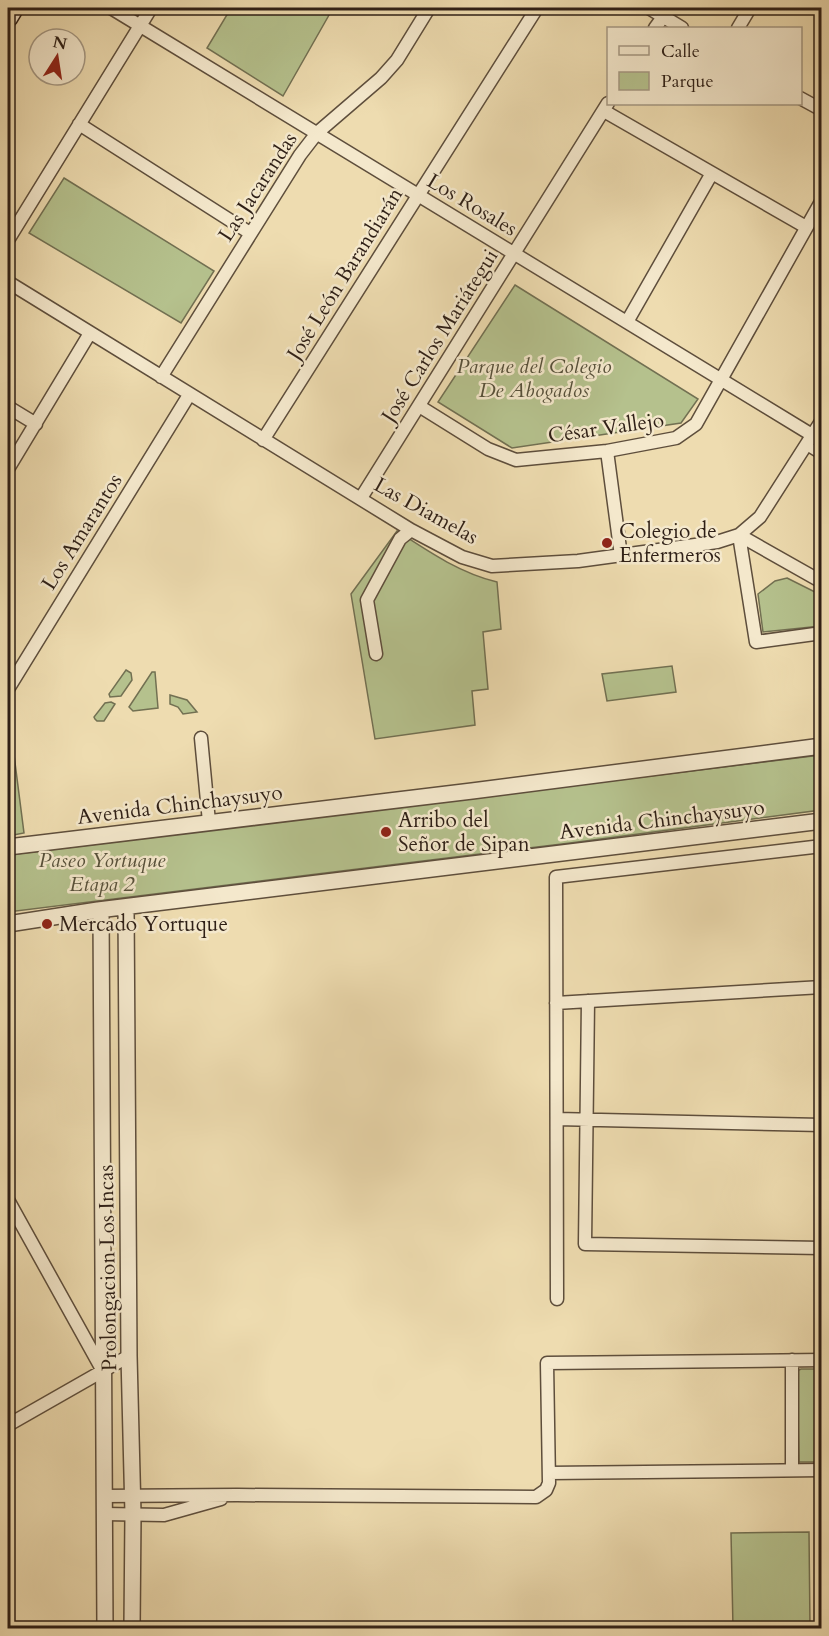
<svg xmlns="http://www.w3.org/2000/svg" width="829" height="1636" viewBox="0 0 829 1636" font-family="Cardo,serif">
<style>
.green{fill:#b5c18d;stroke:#727052;stroke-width:1.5}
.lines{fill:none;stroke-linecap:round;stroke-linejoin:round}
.pedestrian-casing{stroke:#5e4e3c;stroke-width:12}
.minor-casing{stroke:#5e4e3c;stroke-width:15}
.tertiary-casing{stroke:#5e4e3c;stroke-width:18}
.secondary-casing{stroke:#2e1f16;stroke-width:21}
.pedestrian{stroke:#f4e8cc;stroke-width:9}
.minor{stroke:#f4e8cc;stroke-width:12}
.tertiary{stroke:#f4e8cc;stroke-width:15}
.secondary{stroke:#f4e8cc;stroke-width:18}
.poi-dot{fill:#8f2418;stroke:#f4e8cc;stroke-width:2}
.labels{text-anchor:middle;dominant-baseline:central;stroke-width:5;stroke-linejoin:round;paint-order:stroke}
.street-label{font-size:21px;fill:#2e1f16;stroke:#f4e8cc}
.park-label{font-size:21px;font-style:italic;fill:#56503a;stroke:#f4e8cc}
.poi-label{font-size:21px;fill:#2e1f16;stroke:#f4e8cc;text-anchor:start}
</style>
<rect width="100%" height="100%" fill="#eedcb0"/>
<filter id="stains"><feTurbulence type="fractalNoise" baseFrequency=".00333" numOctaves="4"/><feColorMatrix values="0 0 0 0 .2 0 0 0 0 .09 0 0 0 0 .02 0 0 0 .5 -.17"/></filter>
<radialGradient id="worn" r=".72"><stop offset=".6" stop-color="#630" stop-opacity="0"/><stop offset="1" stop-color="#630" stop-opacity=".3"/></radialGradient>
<path class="green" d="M 231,8 L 333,8 L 283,96 L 207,48 Z
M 64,178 L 214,271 L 181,323 L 29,233 Z
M 515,285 L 698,399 L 681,423 L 512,448 L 438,402 Z
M 397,531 C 429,552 460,573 497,582 L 501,629 L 483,632 L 488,689 L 472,691 L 475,725 L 375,739 L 351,594 Z
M 787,578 L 821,595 L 821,626 L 763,632 L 758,594 L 775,581 Z
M 672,666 L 676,692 L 607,701 L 602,674 Z
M 126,670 L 131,673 L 132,680 L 121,696 L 110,697 L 109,694 Z
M 152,672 L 155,672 L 158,708 L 133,711 L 129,707 Z
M 170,695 L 187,700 L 197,712 L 183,714 L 178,707 L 170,704 Z
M 111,702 L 115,704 L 104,721 L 97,721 L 95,719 L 94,717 L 105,703 Z
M 8,708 L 24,833 L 8,836 Z
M 821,755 L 821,810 L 570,843 L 8,912 L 8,855 Z
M 801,1369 L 821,1369 L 821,1462 L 799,1462 L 797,1371 Z
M 809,1532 L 810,1628 L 733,1628 L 731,1533 Z"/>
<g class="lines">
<g class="pedestrian-casing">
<path id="pedestrian" d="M 806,445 L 822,455"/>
</g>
<g class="minor-casing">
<path id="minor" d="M 111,8 L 812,435
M 649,8 L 682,28
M 655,28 L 663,17
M 738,28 L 750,8
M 800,98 L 822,110
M 604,111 L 806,227
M 79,124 L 250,233
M 8,240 L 151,8
M 8,282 L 411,530 L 462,557 L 492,566 L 578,561 L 717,542 L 739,535 L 760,517 L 822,420
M 627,322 L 712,173
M 161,377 L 300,155 L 317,133 L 381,78 L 397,60 L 429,8
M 419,406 L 488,449 L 516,460 L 607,451 L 676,438 L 696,424 L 822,200
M 8,407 L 36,424
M 263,440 L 537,8
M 607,451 L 621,556
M 8,469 L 90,333
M 361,498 L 608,103
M 739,535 L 756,642 L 822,633
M 739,535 L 822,582
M 376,654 L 367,600 L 400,539 L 411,530
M 8,689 L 189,395
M 201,738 L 209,822
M 588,1001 L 585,1244 L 822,1248
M 556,1003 L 822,987
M 557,1119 L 822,1125
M 8,1200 L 103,1371
M 557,1299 L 556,877 L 822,846
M 8,1425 L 129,1356
M 792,1470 L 792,1360
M 549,1473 L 822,1470
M 104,1496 L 237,1495 L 536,1497 L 546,1490 L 549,1483 L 547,1363 L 822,1360
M 104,1514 L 164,1515 L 221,1499"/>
</g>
<g class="tertiary-casing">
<path id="tertiary" d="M 8,847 L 472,791 L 822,746
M 126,907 L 129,1356 L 133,1514 L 132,1628
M 101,910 L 105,1628
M 8,924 L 98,910 L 822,821"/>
</g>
<g class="secondary-casing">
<path id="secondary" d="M 8,18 L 14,8"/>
</g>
<use href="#pedestrian" class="pedestrian"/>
<use href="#minor" class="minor"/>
<use href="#tertiary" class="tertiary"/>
<use href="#secondary" class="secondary"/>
</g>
<g class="poi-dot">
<circle cx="607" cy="543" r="6"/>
<circle cx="386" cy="832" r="6"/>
<circle cx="47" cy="924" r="6"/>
</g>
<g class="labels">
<g class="street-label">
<text transform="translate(258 187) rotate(-57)">Las Jacarandas</text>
<text transform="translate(472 205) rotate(31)">Los Rosales</text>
<text transform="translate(345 274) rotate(-58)">José León Barandiarán</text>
<text transform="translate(440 336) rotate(-58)">José Carlos Mariátegui</text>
<text transform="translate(606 428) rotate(-8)">César Vallejo</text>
<text transform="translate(426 511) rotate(29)">Las Diamelas</text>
<text transform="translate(82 532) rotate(-58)">Los Amarantos</text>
<text transform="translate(180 805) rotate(-7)">Avenida Chinchaysuyo</text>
<text transform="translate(662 820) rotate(-7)">Avenida Chinchaysuyo</text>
<text transform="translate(108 1268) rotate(-91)">Prolongacion Los Incas</text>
</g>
<g class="park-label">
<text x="534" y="366">Parque del Colegio<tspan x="534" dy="24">De Abogados</tspan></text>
<text x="102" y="860">Paseo Yortuque<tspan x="102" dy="24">Etapa 2</tspan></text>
</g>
<g class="poi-label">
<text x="619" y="531">Colegio de<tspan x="619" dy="24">Enfermeros</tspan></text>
<text x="398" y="820">Arribo del<tspan x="398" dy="24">Señor de Sipan</tspan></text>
<text x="59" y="924">Mercado Yortuque</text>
</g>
</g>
<rect width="829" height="1636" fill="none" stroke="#eedcb0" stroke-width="30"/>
<rect x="9" y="9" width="811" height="1618" fill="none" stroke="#2e1f16" stroke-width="3"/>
<rect x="15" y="15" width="799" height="1606" fill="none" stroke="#2e1f16" stroke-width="1.5"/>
<rect x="607" y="27" width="195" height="78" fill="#f4e8cc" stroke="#a59883" stroke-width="1.5"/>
<rect x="619" y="46" width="30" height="9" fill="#f4e8cc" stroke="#a59883" stroke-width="1.5"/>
<text x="661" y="57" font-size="18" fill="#2e1f16">Calle</text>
<rect x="619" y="72" width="30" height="18" fill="#b5c18d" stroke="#a59883" stroke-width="1.5"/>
<text x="661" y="87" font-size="18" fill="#2e1f16">Parque</text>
<g transform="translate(57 57) rotate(12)"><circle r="28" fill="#f4e8cc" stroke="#a59883" stroke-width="1.5"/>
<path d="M0-4.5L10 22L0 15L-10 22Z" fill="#8f2418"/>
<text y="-9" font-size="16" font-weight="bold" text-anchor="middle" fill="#2e1f16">N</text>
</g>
<rect width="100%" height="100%" filter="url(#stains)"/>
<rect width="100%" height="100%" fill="url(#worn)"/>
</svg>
